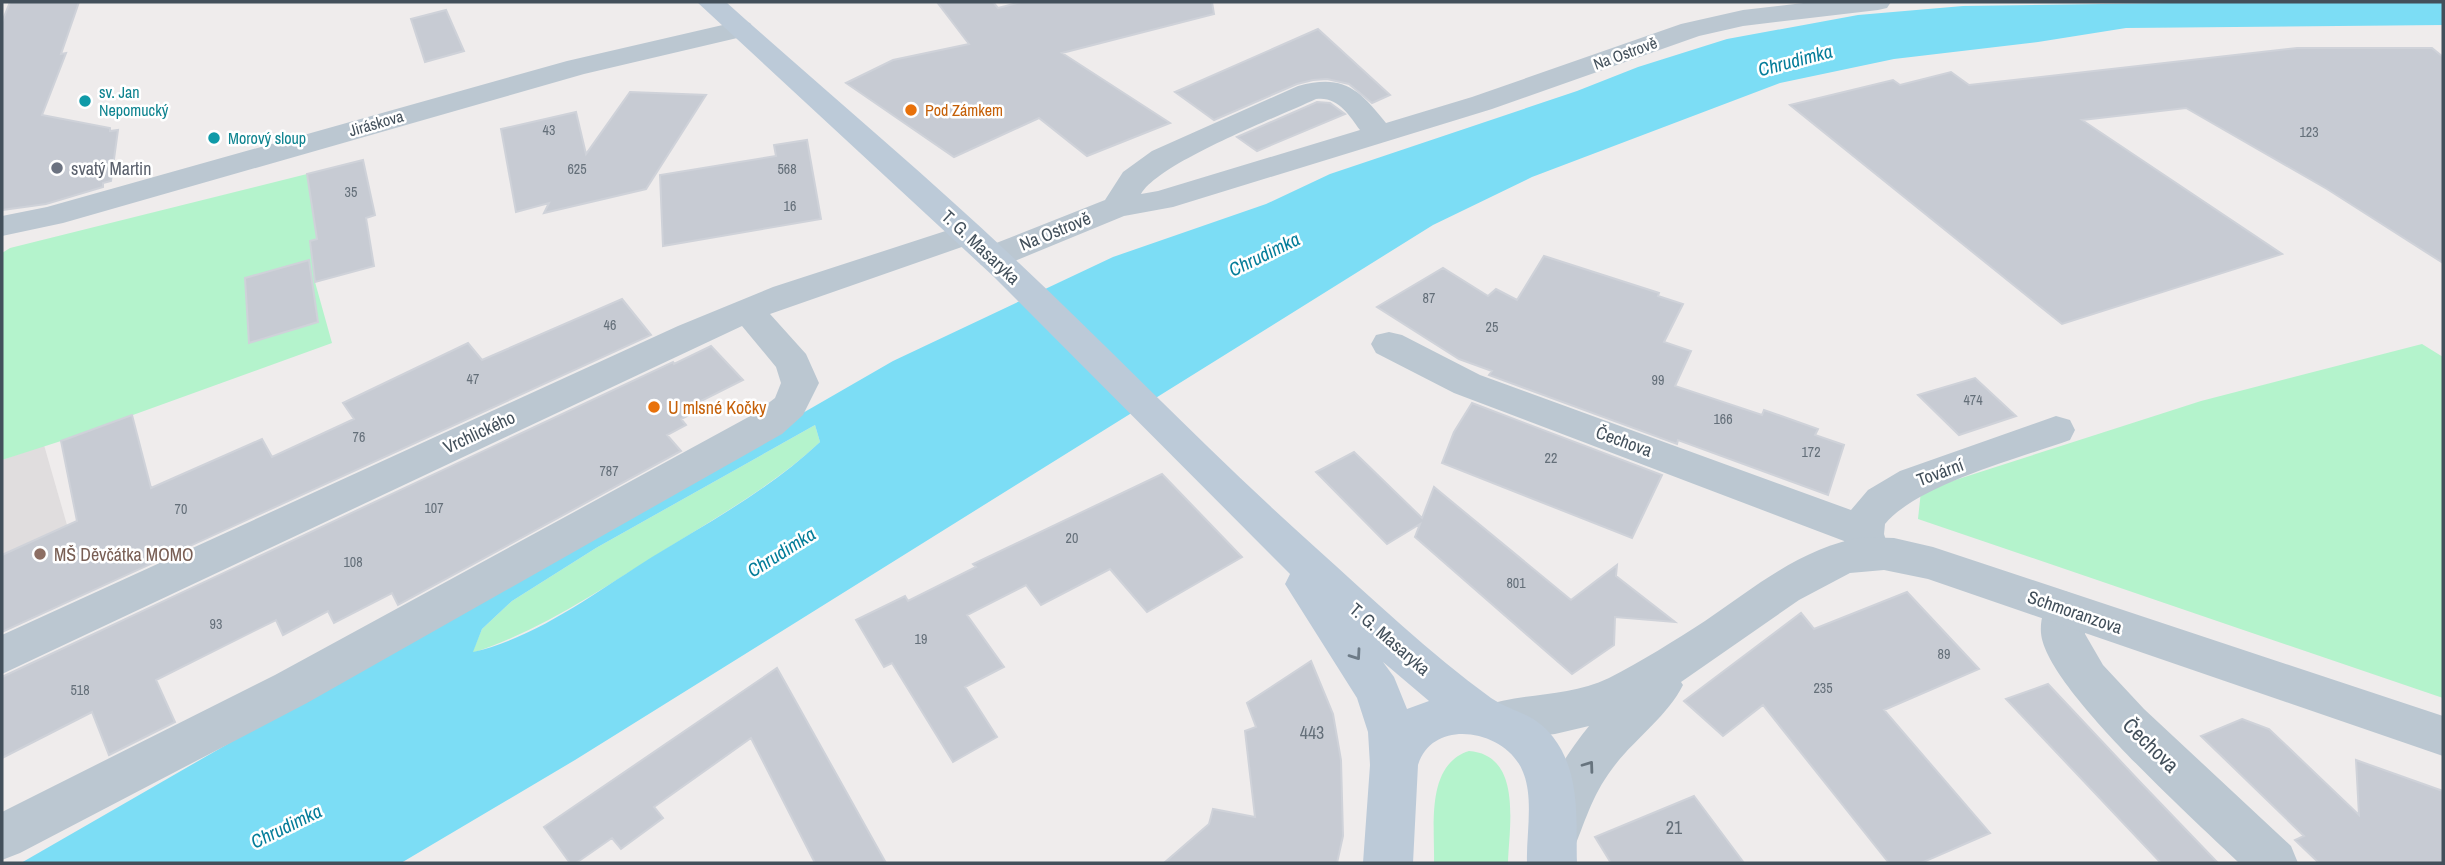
<svg xmlns="http://www.w3.org/2000/svg" width="2445" height="865" viewBox="0 0 2445 865" font-family="'Archivo Narrow',sans-serif">
<style>
.education{fill:#e0ddde}
.green{fill:#b4f3cc}
.water{fill:#7cddf5;fill-rule:evenodd}
.building{fill:#c7cbd3;stroke:#cfd2d9;stroke-width:2}
.lines{fill:none;stroke-linecap:round;stroke-linejoin:round}
.minor{fill:#bbc7d1;fill-rule:evenodd}
.tertiary{fill:#bbc7d1;fill-rule:evenodd}
.secondary{fill:#bccad8;fill-rule:evenodd}
.oneway{stroke:#6d7b87}
.oneway2{stroke:#67747e}
.culture-dot{fill:#0f9aa8;stroke:#fff;stroke-width:2.5}
.food-dot{fill:#e8710a;stroke:#fff;stroke-width:2.5}
.worship-dot{fill:#6b7280;stroke:#fff;stroke-width:2.5}
.education-dot{fill:#8d6e63;stroke:#fff;stroke-width:2.5}
.labels{text-anchor:middle;dominant-baseline:central;stroke-width:5;stroke-linejoin:round;paint-order:stroke}
.number-label{font-size:14px;fill:#646f79}
.far-street-label{font-size:16px;fill:#43505b;stroke:#fff}
.far-culture-label{font-size:16px;fill:#0d838f;stroke:#fff;text-anchor:start}
.far-food-label{font-size:16px;fill:#c56008;stroke:#fff;text-anchor:start}
.worship-label{font-size:18px;fill:#5b616d;stroke:#fff;text-anchor:start}
.street-label{font-size:18px;fill:#43505b;stroke:#fff}
.food-label{font-size:18px;fill:#c56008;stroke:#fff;text-anchor:start}
.education-label{font-size:18px;fill:#785e54;stroke:#fff;text-anchor:start}
.near-number-label{font-size:18px;fill:#646f79}
.water-label{font-size:19px;font-style:italic;fill:#037c99;stroke:#fff}
.near-street-label{font-size:21px;fill:#43505b;stroke:#fff}
</style>
<rect width="100%" height="100%" fill="#efecec"/>
<path class="education" d="M 44,445 L 67,525 L 90,582 L 2,624 L 2,460 Z"/>
<path class="green" d="M 307,174 L 318,238 L 310,241 L 315,282 L 332,343 L 61,441 L 2,460 L 2,253 L 10,248 Z
M 2422,344 L 2443,357 L 2443,698 L 1918,519 L 1921,491 L 2201,401 Z
M 815,425 L 820,442 C 774,485 720,515 666,549 C 603,588 543,630 472,653 L 482,629 L 512,601 L 596,548 Z
M 1469,751 C 1523,755 1509,827 1508,863 L 1434,863 C 1435,827 1425,765 1469,751 Z"/>
<path class="water" d="M 2243,2 L 2443,2 L 2443,25 L 2126,28 L 2038,42 L 1894,59 L 1780,83 L 1532,177 L 1433,225 L 575,760 L 401,863 L 21,863 L 893,361 L 1113,257 L 1266,204 L 1330,174 L 1577,91 L 1638,67 L 1727,39 L 1858,15 L 1963,6 ZM 815,425 L 820,442 C 770,489 711,521 652,557 C 596,592 538,637 473,652 L 482,629 L 512,601 L 596,548 Z"/>
<path class="building" d="M 10,2 L 79,2 L 61,54 L 66,53 L 42,115 L 110,128 L 110,131 L 118,130 L 111,181 L 103,183 L 103,187 L 46,204 L 2,210 L 2,22 Z
M 937,2 L 993,2 L 998,8 L 1021,2 L 1212,2 L 1214,14 L 1062,53 L 1170,123 L 1087,156 L 1039,118 L 954,157 L 846,83 L 893,60 L 969,44 Z
M 446,10 L 464,51 L 425,62 L 411,19 Z
M 1318,29 L 1390,95 L 1372,103 L 1349,84 L 1327,79 L 1313,80 L 1297,84 L 1214,120 L 1175,92 Z
M 2297,48 L 2432,48 L 2443,57 L 2443,263 L 2327,189 L 2186,108 L 2082,120 L 2282,254 L 2062,324 L 1790,105 L 1893,80 L 1900,85 L 1951,72 L 1969,85 Z
M 630,92 L 706,95 L 646,189 L 544,213 L 549,203 L 516,212 L 501,129 L 576,112 L 586,154 Z
M 1317,102 L 1330,103 L 1345,114 L 1257,151 L 1237,137 Z
M 807,140 L 821,219 L 663,246 L 660,175 L 776,156 L 774,145 Z
M 363,160 L 375,215 L 366,218 L 374,266 L 315,282 L 310,241 L 317,239 L 307,174 Z
M 1544,256 L 1659,293 L 1658,296 L 1683,304 L 1664,342 L 1691,351 L 1675,386 L 1762,415 L 1764,410 L 1818,429 L 1815,435 L 1844,445 L 1828,495 L 1678,440 L 1677,444 L 1489,375 L 1492,371 L 1459,359 L 1377,307 L 1443,268 L 1488,296 L 1496,289 L 1517,300 Z
M 309,260 L 318,322 L 249,343 L 245,278 Z
M 622,299 L 651,335 L 2,632 L 2,555 L 77,521 L 61,441 L 132,415 L 151,488 L 262,439 L 272,457 L 354,419 L 343,403 L 468,343 L 482,360 Z
M 711,346 L 743,380 L 685,409 L 689,415 L 681,419 L 686,425 L 667,435 L 681,451 L 398,605 L 392,593 L 334,623 L 328,611 L 283,635 L 276,620 L 156,680 L 175,722 L 109,755 L 92,712 L 2,758 L 2,677 L 673,362 L 674,364 Z
M 1975,378 L 2016,416 L 1959,435 L 1918,395 Z
M 1472,403 L 1662,475 L 1632,538 L 1442,463 L 1454,432 Z
M 1354,452 L 1422,518 L 1434,487 L 1571,600 L 1617,565 L 1616,576 L 1675,622 L 1615,617 L 1614,645 L 1572,674 L 1415,537 L 1420,524 L 1387,544 L 1316,472 Z
M 1162,474 L 1242,557 L 1147,612 L 1110,569 L 1041,605 L 1026,585 L 967,615 L 1004,667 L 965,687 L 997,737 L 953,762 L 892,663 L 884,667 L 856,620 L 905,596 L 908,601 L 976,567 L 973,564 Z
M 1907,592 L 1979,669 L 1884,710 L 1990,833 L 1921,863 L 1889,863 L 1763,705 L 1723,736 L 1684,701 L 1801,613 L 1814,629 Z
M 1311,661 L 1333,714 L 1341,760 L 1343,836 L 1337,863 L 1164,863 L 1209,824 L 1213,809 L 1255,817 L 1245,731 L 1256,727 L 1247,703 Z
M 777,668 L 886,863 L 815,863 L 751,738 L 654,807 L 663,818 L 621,849 L 612,838 L 576,863 L 570,863 L 544,827 Z
M 2048,684 L 2142,784 L 2218,863 L 2161,863 L 2006,699 Z
M 2242,719 L 2269,729 L 2359,815 L 2356,760 L 2443,791 L 2443,863 L 2319,863 L 2295,840 L 2304,836 L 2201,736 Z
M 1694,796 L 1744,863 L 1611,863 L 1595,837 Z"/>
<g class="lines">
<path class="minor" d="M 1812,2 L 1891,2 L 1887,8 L 1878,10 L 1743,26 L 1699,36 L 1492,109 L 1173,207 L 1124,216 L 1005,265 L 993,268 L 981,265 L 976,257 L 981,249 L 1105,200 L 1123,172 L 1152,151 L 1298,86 C 1343,74 1358,88 1386,123 L 1472,97 L 1681,24 L 1743,10 ZM 1316,99 C 1338,96 1349,115 1360,130 L 1158,191 L 1141,194 C 1160,162 1278,117 1316,99 Z
M 740,21 L 750,23 L 754,29 L 750,35 L 584,74 L 63,223 L 2,236 L 2,216 L 47,207 L 567,61 Z
M 967,224 L 979,227 L 984,234 L 979,241 L 770,314 L 806,354 L 819,383 L 803,415 L 782,434 L 307,703 L 20,853 L 2,860 L 2,812 L 275,675 L 754,414 L 775,398 L 781,383 L 776,367 L 742,326 L 2,674 L 2,635 L 678,326 L 773,287 Z
M 1389,332 L 1402,335 L 1480,375 L 1851,510 L 1868,490 L 1900,471 L 2056,416 L 2070,420 L 2075,430 L 2070,440 C 2020,458 1917,485 1885,524 L 1884,534 L 1890,553 L 1884,565 L 1869,569 L 1854,565 L 1844,541 L 1454,393 L 1376,353 L 1371,344 L 1376,335 Z
M 2065,591 L 2080,597 L 2087,609 L 2085,634 L 2103,665 L 2144,709 L 2291,846 L 2298,863 L 2239,863 C 2196,821 2045,687 2041,633 C 2040,620 2044,608 2050,597 Z"/>
<path class="tertiary" d="M 1864,537 L 1894,538 L 1933,547 L 2443,716 L 2443,756 L 1928,579 L 1884,570 L 1850,573 L 1799,600 L 1681,682 L 1683,685 C 1667,717 1633,740 1612,769 C 1591,797 1585,823 1572,853 L 1554,860 L 1536,853 L 1529,837 C 1542,795 1562,759 1589,726 L 1555,734 L 1496,741 L 1480,735 L 1473,721 L 1480,707 C 1522,692 1567,698 1609,678 C 1642,661 1674,641 1705,621 C 1755,587 1802,547 1864,537 Z"/>
<path class="secondary" d="M 697,2 L 726,2 C 823,89 924,173 1019,263 C 1119,357 1214,457 1316,548 C 1373,599 1429,653 1491,698 C 1513,713 1534,712 1553,737 C 1581,773 1576,821 1577,863 L 1527,863 C 1526,835 1534,799 1523,772 C 1507,730 1433,716 1418,765 L 1413,863 L 1363,863 L 1370,765 L 1368,732 L 1357,698 L 1285,584 L 1290,574 L 993,276 ZM 1383,662 L 1429,701 L 1407,709 L 1394,677 Z"/>
</g>
<defs><path id="oneway-chevron" d="M-2-3.5L2.5 0L-2 3.5" fill="none" stroke-width="1.6" stroke-linecap="round" stroke-linejoin="round" transform="scale(1.75)"/></defs>
<use class="oneway" href="#oneway-chevron" transform="translate(1356 655) rotate(55)"/>
<use class="oneway2" href="#oneway-chevron" transform="translate(1589 766) rotate(-54)"/>
<g class="culture-dot">
<circle cx="85" cy="101" r="7"/>
<circle cx="214" cy="138" r="7"/>
</g>
<g class="food-dot">
<circle cx="911" cy="110" r="7"/>
<circle cx="654" cy="407" r="7"/>
</g>
<circle class="worship-dot" cx="57" cy="168" r="7"/>
<circle class="education-dot" cx="40" cy="554" r="7"/>
<g class="labels">
<g class="number-label">
<text x="549" y="130">43</text>
<text x="2309" y="132">123</text>
<text x="577" y="169">625</text>
<text x="787" y="169">568</text>
<text x="351" y="192">35</text>
<text x="790" y="206">16</text>
<text x="1429" y="298">87</text>
<text x="610" y="325">46</text>
<text x="1492" y="327">25</text>
<text x="473" y="379">47</text>
<text x="1658" y="380">99</text>
<text x="1973" y="400">474</text>
<text x="1723" y="419">166</text>
<text x="359" y="437">76</text>
<text x="1811" y="452">172</text>
<text x="1551" y="458">22</text>
<text x="609" y="471">787</text>
<text x="434" y="508">107</text>
<text x="181" y="509">70</text>
<text x="1072" y="538">20</text>
<text x="353" y="562">108</text>
<text x="1516" y="583">801</text>
<text x="216" y="624">93</text>
<text x="921" y="639">19</text>
<text x="1944" y="654">89</text>
<text x="1823" y="688">235</text>
<text x="80" y="690">518</text>
</g>
<g class="far-street-label">
<text transform="translate(1625 53) rotate(-20)">Na Ostrově</text>
<text transform="translate(376 123) rotate(-16)">Jiráskova</text>
</g>
<g class="far-culture-label">
<text x="99" y="92">sv. Jan<tspan x="99" dy="18">Nepomucký</tspan></text>
<text x="228" y="138">Morový sloup</text>
</g>
<g class="far-food-label">
<text x="925" y="110">Pod Zámkem</text>
</g>
<g class="worship-label">
<text x="71" y="168">svatý Martin</text>
</g>
<g class="street-label">
<text transform="translate(1055 231) rotate(-22)">Na Ostrově</text>
<text transform="translate(981 247) rotate(43)">T. G. Masaryka</text>
<text transform="translate(479 432) rotate(-25)">Vrchlického</text>
<text transform="translate(1624 441) rotate(20)">Čechova</text>
<text transform="translate(1940 472) rotate(-20)">Tovární</text>
<text transform="translate(2075 612) rotate(19)">Schmoranzova</text>
<text transform="translate(1390 639) rotate(41)">T. G. Masaryka</text>
</g>
<g class="food-label">
<text x="668" y="407">U mlsné Kočky</text>
</g>
<g class="education-label">
<text x="54" y="554">MŠ Děvčátka MOMO</text>
</g>
<g class="near-number-label">
<text x="1312" y="732">443</text>
<text x="1674" y="827">21</text>
</g>
<g class="water-label">
<text transform="translate(1795 60) rotate(-15)">Chrudimka</text>
<text transform="translate(1264 254) rotate(-26)">Chrudimka</text>
<text transform="translate(781 552) rotate(-32)">Chrudimka</text>
<text transform="translate(286 826) rotate(-26)">Chrudimka</text>
</g>
<g class="near-street-label">
<text transform="translate(2151 745) rotate(44)">Čechova</text>
</g>
</g>
<rect width="2445" height="865" fill="none" stroke="#43505b" stroke-width="7"/>
</svg>
